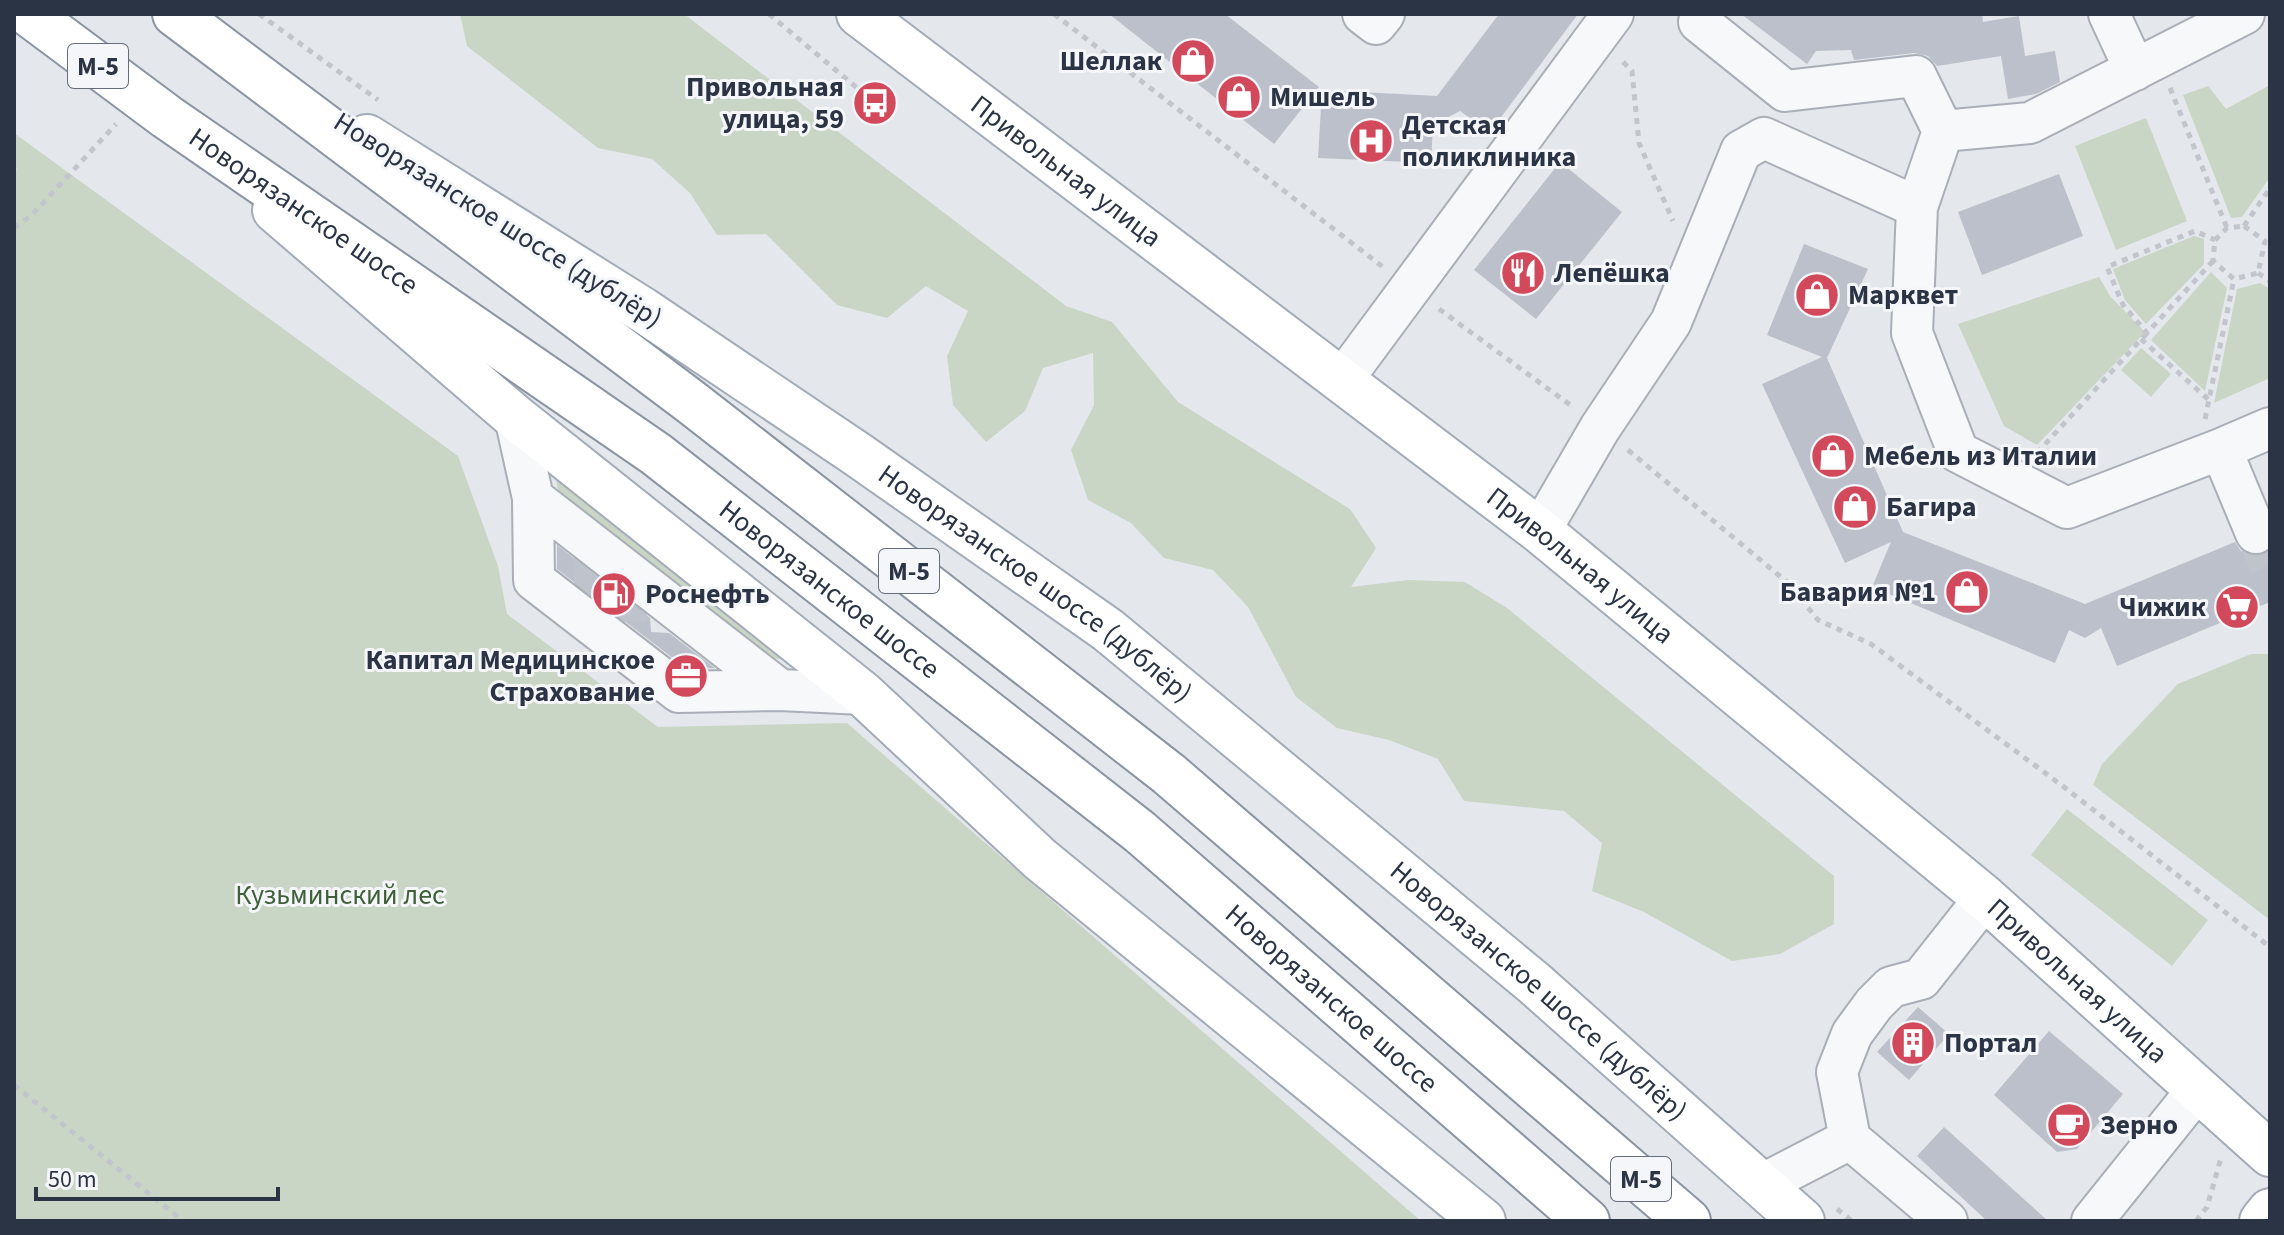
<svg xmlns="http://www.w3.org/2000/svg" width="2284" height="1235" viewBox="0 0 2284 1235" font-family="'Source Sans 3',sans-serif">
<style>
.green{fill:#c9d6c5}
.building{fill:#bbc0ca}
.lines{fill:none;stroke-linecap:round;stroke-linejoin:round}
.minor-tunnel{stroke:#bfc3cb;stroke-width:40;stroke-dasharray:40 20;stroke-linecap:butt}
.minor-casing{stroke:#a9aeb7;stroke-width:44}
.major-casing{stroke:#a3abb8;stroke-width:48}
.highway-casing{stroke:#8b94a3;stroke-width:48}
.path{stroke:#c2c5cb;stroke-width:5;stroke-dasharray:6 6;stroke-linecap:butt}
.minor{stroke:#f7f8fa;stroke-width:40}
.major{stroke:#fff;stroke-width:44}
.highway{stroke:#fff;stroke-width:44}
.labels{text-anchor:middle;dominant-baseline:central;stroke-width:6;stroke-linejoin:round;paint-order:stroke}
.shield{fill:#f4f6f9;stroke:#676e7b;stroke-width:2}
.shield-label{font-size:26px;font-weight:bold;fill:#2b3445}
.poi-label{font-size:28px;font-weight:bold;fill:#2b3445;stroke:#f4f6f9;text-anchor:start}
.street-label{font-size:28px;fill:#2b3445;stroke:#f4f6f9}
.park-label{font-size:28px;fill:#3f6138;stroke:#f4f6f9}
</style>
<rect width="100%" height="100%" fill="#e4e7ec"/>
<path class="green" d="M 460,14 L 684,14 L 1066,306 L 1112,322 L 1178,402 L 1350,509 L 1376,548 L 1351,587 L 1409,580 L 1465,582 L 1507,608 L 1834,876 L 1834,924 L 1780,954 L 1732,961 L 1644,912 L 1592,891 L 1602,843 L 1564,811 L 1464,801 L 1438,759 L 1389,740 L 1337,728 L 1296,697 L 1248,607 L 1213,570 L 1164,558 L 1131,523 L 1088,500 L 1071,450 L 1094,405 L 1093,353 L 1043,368 L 1025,411 L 986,442 L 953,405 L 947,356 L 968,311 L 926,286 L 887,318 L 837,305 L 766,234 L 717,235 L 690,193 L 652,159 L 598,148 L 467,46 Z
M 2270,85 L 2270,177 L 2242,217 L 2231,218 L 2183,95 L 2208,86 L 2226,109 Z
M 2146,118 L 2187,221 L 2116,250 L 2075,146 Z
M 14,133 L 458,456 L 498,566 L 507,614 L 658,727 L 847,723 L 1421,1221 L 14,1221 L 14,172 L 17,169 L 14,167 Z
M 2194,236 L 2204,239 L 2204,264 L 2146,324 L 2125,300 L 2113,269 Z
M 2211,272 L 2227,288 L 2205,391 L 2151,340 Z
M 2099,277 L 2110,296 L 2145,332 L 2037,445 L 2004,426 L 1958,324 Z
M 2260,283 L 2270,289 L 2270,378 L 2214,403 L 2237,289 Z
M 2141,348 L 2171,374 L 2151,397 L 2121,370 Z
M 560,476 L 796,660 L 764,658 L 559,497 L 556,479 Z
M 2251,654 L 2270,654 L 2270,920 L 2093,785 L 2102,764 L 2178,684 Z
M 2067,809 L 2208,920 L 2172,966 L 2031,855 Z"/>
<path class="building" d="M 1109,14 L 1225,14 L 1319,87 L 1274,144 Z
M 1499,14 L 1578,14 L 1490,132 L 1460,111 L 1433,125 L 1431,163 L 1318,158 L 1322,90 L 1437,96 Z
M 1741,14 L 1982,14 L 1983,22 L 2019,16 L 2025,56 L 2055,51 L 2060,82 L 2036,94 L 2008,99 L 2001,56 L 1937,66 L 1928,56 L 1914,53 L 1854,60 L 1851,50 L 1816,51 L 1807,64 Z
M 1560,162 L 1622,212 L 1536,319 L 1474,270 Z
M 2059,174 L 2083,236 L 1982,275 L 1958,212 Z
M 1804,244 L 1868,269 L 1827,358 L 1903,532 L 2085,604 L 2235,542 L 2241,551 L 2252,556 L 2264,554 L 2270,550 L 2270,602 L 2117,666 L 2101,628 L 2085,638 L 2069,630 L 2055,663 L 1872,587 L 1891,542 L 1845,563 L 1762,384 L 1822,357 L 1767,335 Z
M 557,545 L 650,618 L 651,632 L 669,633 L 715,668 L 687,669 L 557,569 Z
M 1918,1007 L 1949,1034 L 1909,1080 L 1877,1052 Z
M 2049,1031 L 2123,1094 L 2077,1149 L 2057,1152 L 1994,1095 Z
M 1944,1127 L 2048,1221 L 1987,1221 L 1917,1156 Z"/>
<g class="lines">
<path class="minor-tunnel" d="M 2256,533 L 2270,565
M 594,556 L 594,606
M 626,582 L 627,631"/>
<g class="minor-casing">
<path id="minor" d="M 1363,14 L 1376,24 L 1384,14
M 2109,14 L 2135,70
M 1699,22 L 1785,91 L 1916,76 L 1943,131
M 1917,207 L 1943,131 L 2030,123 L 2244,14
M 1343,379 L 1613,14
M 515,417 L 533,498 L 780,690 L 863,694
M 2221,449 L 2256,533
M 533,498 L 534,580 L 679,692 L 780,690
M 1540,531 L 1600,428 L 1671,322 L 1741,151 L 1764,138 L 1917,207 L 1912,333 L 1958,452 L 2067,508 L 2221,449 L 2270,428
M 1761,1185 L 1850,1139
M 1947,1221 L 1850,1139 L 1837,1072 L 1852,1034 L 1874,1004 L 1891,987 L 1921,979 L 1985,898
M 2092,1221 L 2198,1089"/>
</g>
<g class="major-casing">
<g id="major">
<path id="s1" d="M 859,14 L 1540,531 L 1985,898 L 2270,1154"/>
<path id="s2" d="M 367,137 L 643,310 L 857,454 L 1108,630 L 1534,983 L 1802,1221"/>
<path d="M 275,210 L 515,417 L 863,694 L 1040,859 L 1483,1221"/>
<path d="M 2262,1221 L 2270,1211"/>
</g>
</g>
<g class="highway-casing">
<g id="highway">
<path id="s3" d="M 29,14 L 167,117 L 656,454 L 1140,832 L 1587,1221"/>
<path d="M 175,14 L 691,402 L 1169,774 L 1688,1221"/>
</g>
</g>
<path class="path" d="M 259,14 L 378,100
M 769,14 L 875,103
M 1054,14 L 1383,267
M 1623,62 L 1632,71 L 1639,143 L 1673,221
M 2170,88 L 2227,228
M 2244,226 L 2265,241 L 2258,273 L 2234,279 L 2213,261 L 2215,240 L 2227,228 Z
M 2244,226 L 2270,188
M 14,228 L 32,215 L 116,124
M 2213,261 L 2147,333 L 2123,305 L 2107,267 L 2195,231 L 2215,240
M 2258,273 L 2270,281
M 1439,309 L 1573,407
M 2141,339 L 2209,400
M 2205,419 L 2234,279
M 1628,450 L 1787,582 L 1818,620 L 1871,644 L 2060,784 L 2270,947
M 2037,453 L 2147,333
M 14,1085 L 183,1221
M 1837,1209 L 1852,1221
M 2196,1221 L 2207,1207 L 2221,1158"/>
<use href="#minor" class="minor"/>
<use href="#major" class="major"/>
<use href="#highway" class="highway"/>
</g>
<defs>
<g id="shop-disc" transform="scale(2.3)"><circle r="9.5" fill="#d1495b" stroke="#f4f6f9"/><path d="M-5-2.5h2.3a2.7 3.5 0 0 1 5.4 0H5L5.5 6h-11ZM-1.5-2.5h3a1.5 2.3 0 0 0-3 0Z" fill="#fff"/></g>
<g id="bus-disc" transform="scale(2.3)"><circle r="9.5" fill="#d1495b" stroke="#f4f6f9"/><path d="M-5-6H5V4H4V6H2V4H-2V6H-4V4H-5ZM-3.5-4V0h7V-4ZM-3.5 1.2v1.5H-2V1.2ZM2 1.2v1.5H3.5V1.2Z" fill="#fff"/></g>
<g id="hospital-disc" transform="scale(2.3)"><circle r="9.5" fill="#d1495b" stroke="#f4f6f9"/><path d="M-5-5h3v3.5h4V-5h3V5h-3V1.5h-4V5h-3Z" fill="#fff"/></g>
<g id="restaurant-disc" transform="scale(2.3)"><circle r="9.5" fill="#d1495b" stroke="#f4f6f9"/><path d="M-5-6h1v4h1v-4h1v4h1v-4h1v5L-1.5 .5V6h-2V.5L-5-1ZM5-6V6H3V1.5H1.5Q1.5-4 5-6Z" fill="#fff"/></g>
<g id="fuel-disc" transform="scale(2.3)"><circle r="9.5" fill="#d1495b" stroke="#f4f6f9"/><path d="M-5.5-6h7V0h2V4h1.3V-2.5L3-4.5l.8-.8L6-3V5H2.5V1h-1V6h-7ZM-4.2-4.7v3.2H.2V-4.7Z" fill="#fff"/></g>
<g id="supermarket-disc" transform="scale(2.3)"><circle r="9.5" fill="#d1495b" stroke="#f4f6f9"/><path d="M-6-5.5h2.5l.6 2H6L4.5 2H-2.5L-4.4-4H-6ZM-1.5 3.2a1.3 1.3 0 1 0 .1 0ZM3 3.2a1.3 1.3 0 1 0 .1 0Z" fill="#fff"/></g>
<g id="office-disc" transform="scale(2.3)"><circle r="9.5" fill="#d1495b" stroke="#f4f6f9"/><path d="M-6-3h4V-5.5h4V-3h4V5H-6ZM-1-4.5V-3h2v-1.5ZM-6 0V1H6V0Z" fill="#fff"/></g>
<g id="building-disc" transform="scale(2.3)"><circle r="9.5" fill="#d1495b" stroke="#f4f6f9"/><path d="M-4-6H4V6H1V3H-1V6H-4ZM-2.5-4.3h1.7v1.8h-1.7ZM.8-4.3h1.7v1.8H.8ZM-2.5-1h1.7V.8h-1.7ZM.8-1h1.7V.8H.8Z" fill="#fff"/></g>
<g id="cafe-disc" transform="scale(2.3)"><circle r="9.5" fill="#d1495b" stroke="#f4f6f9"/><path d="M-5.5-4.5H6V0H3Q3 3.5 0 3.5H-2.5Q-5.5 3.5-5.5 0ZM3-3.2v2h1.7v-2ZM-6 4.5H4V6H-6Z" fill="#fff"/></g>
</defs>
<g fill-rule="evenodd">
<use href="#shop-disc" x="1193" y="61"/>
<use href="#shop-disc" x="1239" y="97"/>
<use href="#bus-disc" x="875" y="103"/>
<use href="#hospital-disc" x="1371" y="141"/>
<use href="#restaurant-disc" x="1523" y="273"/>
<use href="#shop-disc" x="1817" y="295"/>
<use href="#shop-disc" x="1833" y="456"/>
<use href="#shop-disc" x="1855" y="507"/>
<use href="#shop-disc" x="1967" y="592"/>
<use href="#fuel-disc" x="614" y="594"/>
<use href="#supermarket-disc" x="2237" y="607"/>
<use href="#office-disc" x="686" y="676"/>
<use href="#building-disc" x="1913" y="1043"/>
<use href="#cafe-disc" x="2069" y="1125"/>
</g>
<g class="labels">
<g class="shield">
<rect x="68" y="44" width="60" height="44" rx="6"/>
<rect x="879" y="549" width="60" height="44" rx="6"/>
<rect x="1611" y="1157" width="60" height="44" rx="6"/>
</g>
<g class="shield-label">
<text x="98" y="66">М-5</text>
<text x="909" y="571">М-5</text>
<text x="1641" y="1179">М-5</text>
</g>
<g class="poi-label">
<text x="1162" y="61" text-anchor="end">Шеллак</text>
<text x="844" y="87" text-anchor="end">Привольная<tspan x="844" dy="32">улица, 59</tspan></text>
<text x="1270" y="97">Мишель</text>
<text x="1402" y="125">Детская<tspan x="1402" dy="32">поликлиника</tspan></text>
<text x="1554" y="273">Лепёшка</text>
<text x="1848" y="295">Марквет</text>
<text x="1864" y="456">Мебель из Италии</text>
<text x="1886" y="507">Багира</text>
<text x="1936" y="592" text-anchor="end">Бавария №1</text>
<text x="645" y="594">Роснефть</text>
<text x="2206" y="607" text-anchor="end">Чижик</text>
<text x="655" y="660" text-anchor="end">Капитал Медицинское<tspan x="655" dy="32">Страхование</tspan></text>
<text x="1944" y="1043">Портал</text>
<text x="2100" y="1125">Зерно</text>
</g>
<g class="street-label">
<text stroke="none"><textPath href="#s1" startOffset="260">Привольная улица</textPath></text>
<text stroke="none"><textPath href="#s3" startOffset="338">Новорязанское шоссе</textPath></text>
<text transform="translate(498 220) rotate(32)">Новорязанское шоссе (дублёр)</text>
<text stroke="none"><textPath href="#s1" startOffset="908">Привольная улица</textPath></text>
<text stroke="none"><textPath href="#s2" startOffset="804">Новорязанское шоссе (дублёр)</textPath></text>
<text stroke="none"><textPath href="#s3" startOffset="986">Новорязанское шоссе</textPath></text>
<text stroke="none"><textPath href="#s1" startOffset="1556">Привольная улица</textPath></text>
<text stroke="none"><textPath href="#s2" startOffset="1452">Новорязанское шоссе (дублёр)</textPath></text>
<text stroke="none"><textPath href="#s3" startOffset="1634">Новорязанское шоссе</textPath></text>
</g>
<g class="park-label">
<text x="340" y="895">Кузьминский лес</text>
</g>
</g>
<rect width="2284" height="1235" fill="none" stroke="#2b3445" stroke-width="32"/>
<path d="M36 1187v12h242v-12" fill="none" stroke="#2b3445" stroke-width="4"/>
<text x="48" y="1187" font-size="24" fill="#2b3445" stroke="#f4f6f9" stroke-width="6" paint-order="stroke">50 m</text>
</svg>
